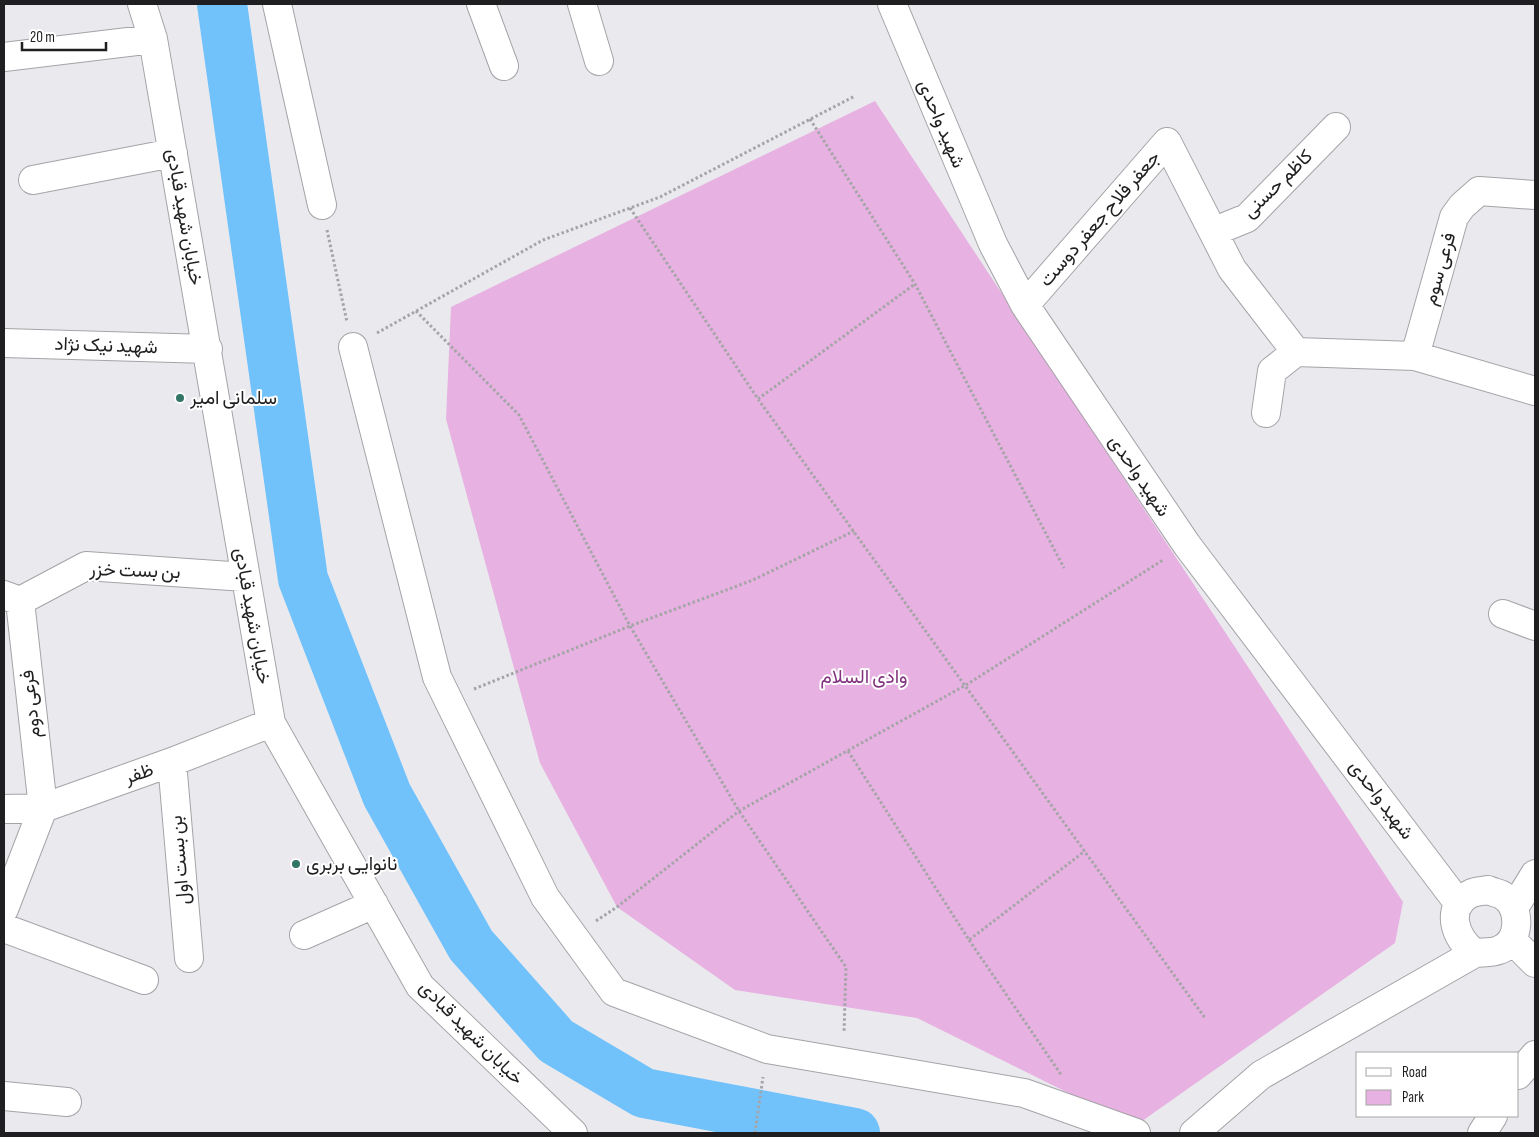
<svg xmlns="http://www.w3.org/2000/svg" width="1539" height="1137" viewBox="0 0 1539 1137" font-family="'Sofia Sans Condensed',Vazirmatn,sans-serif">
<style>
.green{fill:#e7b1e1}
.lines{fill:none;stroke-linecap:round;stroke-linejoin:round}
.river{stroke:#71c1fb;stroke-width:50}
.minor-casing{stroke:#a4a4a8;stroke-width:30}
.path{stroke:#a5a5a8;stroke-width:3;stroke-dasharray:2.5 2.5;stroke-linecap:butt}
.minor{stroke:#fff;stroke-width:28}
.poi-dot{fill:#337566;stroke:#fff;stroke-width:2}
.labels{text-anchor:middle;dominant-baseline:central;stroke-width:4;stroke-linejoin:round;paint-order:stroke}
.street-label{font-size:19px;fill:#1f1f21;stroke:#fff}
.poi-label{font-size:19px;fill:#1f1f21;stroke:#fff;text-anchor:start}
.park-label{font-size:19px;fill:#82327e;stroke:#fff}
</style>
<rect width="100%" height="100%" fill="#eaeaee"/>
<path class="green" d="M 875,101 L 1403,902 L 1395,943 L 1135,1126 L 917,1018 L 735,990 L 617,907 L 540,763 L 446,419 L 451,307 Z"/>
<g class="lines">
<path class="river" d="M 222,4 L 303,579 L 387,795 L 471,945 L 556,1041 L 644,1093 L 855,1133"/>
<g class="minor-casing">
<path id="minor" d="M 142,4 L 153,39 L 271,723 L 420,986 L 573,1133
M 277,4 L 322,205
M 481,4 L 504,66
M 582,4 L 599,61
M 892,4 L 993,244 L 1025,305 L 1187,545 L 1459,904
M 4,57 L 153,39
M 33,180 L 173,153
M 1215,231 L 1247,218 L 1336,127
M 1025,305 L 1167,142 L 1232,269 L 1296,352 L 1415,356 L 1535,391
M 4,343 L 208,349
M 353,347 L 437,677 L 545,897 L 614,992 L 767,1049 L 1024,1093 L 1136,1133
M 1415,356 L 1454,217 L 1462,206 L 1479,191 L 1535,195
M 1266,413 L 1272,371 L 1296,352
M 4,595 L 20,601 L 86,566 L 245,577
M 1503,614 L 1535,626
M 172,762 L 189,958
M 4,809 L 43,808 L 172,762 L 271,723
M 1488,890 C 1492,892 1498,893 1502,895 C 1522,907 1521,942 1499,950 C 1492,953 1482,952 1475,953 C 1454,939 1444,905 1472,893 C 1477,891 1483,891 1488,890 Z
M 1514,908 L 1535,874
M 4,909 L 43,808 L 20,601
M 4,928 L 144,980
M 304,935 L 374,904
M 1512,940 L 1535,963
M 1518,1075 L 1535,1055
M 4,1096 L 67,1102
M 1194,1133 L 1261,1075 L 1475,953
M 1482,1133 L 1493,1116"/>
</g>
<path class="path" d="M 810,119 L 915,284 L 1064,568
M 630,208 L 758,399 L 1205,1018
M 327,230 L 347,322
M 416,311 L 519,415 L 630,626 L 739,811 L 846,967 L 844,1033
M 377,333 L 543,240 L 660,197 L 855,96
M 758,399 L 915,284
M 474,689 L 630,626 L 753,580 L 854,531
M 848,751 L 969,940 L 1085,851
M 596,921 L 617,907 L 739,811 L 966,685 L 1163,560
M 969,940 L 1062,1076
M 755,1133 L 763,1077"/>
<use href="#minor" class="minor"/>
</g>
<g class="poi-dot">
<circle cx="180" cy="398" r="5"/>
<circle cx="296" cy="864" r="5"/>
</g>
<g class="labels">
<g class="street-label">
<text transform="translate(941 124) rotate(67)">شهید واحدی</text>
<text transform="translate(1278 184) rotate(-44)">کاظم حسنی</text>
<text transform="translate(184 217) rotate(80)">خیابان شهید قبادی</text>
<text transform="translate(1100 219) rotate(-49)">جعفر فلاح جعفر دوست</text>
<text transform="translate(1440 269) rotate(-74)">فرعی سوم</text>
<text transform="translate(106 346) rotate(2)">شهید نیک نژاد</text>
<text transform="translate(1139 476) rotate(56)">شهید واحدی</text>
<text transform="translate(135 571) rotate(2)">بن بست خزر</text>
<text transform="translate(252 616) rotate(80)">خیابان شهید قبادی</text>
<text transform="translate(31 704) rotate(-96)">فرعی دوم</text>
<text transform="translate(139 774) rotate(-19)">ظفر</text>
<text transform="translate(1381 800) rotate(53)">شهید واحدی</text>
<text transform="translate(180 860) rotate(-95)">بن بست اول</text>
<text transform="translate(471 1033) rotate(45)">خیابان شهید قبادی</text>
</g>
<g class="poi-label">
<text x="190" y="398">سلمانی امیر</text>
<text x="306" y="864">نانوایی بربری</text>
</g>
<g class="park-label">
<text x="864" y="677">وادی السلام</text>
</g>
</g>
<rect width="1539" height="1137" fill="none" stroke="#1f1f21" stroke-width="10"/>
<rect x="1356" y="1052" width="162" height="65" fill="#ffffff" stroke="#a5a5a6"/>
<rect x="1366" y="1068" width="25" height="8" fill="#ffffff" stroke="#a5a5a6"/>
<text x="1402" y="1077" font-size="15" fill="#1f1f21">Road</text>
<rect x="1366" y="1090" width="25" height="15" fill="#e7b1e1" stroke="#a5a5a6"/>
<text x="1402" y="1102" font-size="15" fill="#1f1f21">Park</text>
<path d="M22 42v8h84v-8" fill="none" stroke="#1f1f21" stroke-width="2.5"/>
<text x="30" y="42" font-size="15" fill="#1f1f21" stroke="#ffffff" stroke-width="4" paint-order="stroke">20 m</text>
</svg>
